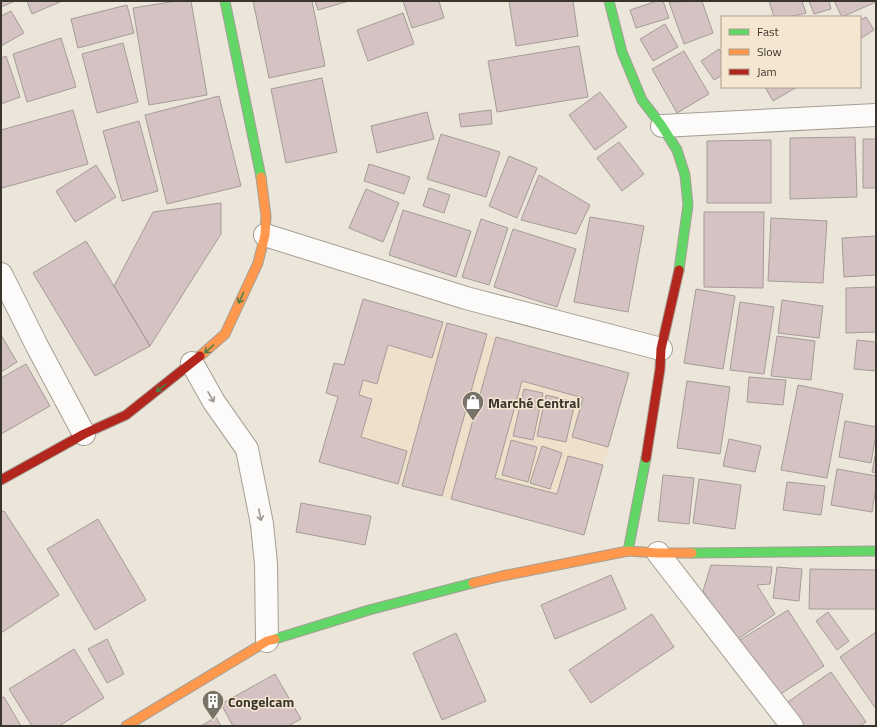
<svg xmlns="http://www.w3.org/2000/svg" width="877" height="727" viewBox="0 0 877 727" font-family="'Titillium Web',sans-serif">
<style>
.built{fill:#eee1cb}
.building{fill:#d5c3c3;stroke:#a49c98}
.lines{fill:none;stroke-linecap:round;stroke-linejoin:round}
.street-casing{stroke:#a49f95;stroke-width:24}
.fast-casing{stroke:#a49f95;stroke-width:11}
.slow-casing{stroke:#a49f95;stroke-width:11}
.jam-casing{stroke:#a49f95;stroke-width:11}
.street{stroke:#fcfbf9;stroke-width:22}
.fast{stroke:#63d668;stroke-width:9}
.slow{stroke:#ff974d;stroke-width:9}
.jam{stroke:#b3261e;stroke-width:9}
.oneway{stroke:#4c7d47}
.oneway2{stroke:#9b9892}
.labels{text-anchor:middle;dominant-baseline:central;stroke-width:3;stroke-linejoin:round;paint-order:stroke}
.poi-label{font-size:14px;font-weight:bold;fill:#3a352c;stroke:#f4e6d1;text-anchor:start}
</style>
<rect width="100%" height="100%" fill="#ece5d9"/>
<path class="built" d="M 363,299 L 447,323 L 629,373 L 584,535 L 402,486 L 319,462 L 338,397 L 326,393 L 334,363 L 344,365 Z"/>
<path class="building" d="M 1,1 L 15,1 L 1,7 Z
M 27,1 L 62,1 L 32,14 Z
M 176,1 L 191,1 L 207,95 L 149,105 L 133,8 Z
M 253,1 L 312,1 L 325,66 L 269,78 Z
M 315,1 L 349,1 L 318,10 Z
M 403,1 L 439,1 L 444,18 L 412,28 Z
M 509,1 L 573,1 L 578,36 L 516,46 Z
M 657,1 L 663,1 L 669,18 L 636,28 L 630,10 Z
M 702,1 L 713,33 L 684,44 L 669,2 Z
M 769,1 L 802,1 L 806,13 L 789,17 L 774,17 Z
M 809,1 L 829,1 L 831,9 L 814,14 Z
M 834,1 L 876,1 L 876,2 L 842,17 Z
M 127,5 L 134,33 L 78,48 L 71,19 Z
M 11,11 L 24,33 L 1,46 L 1,16 Z
M 403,13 L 414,44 L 368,61 L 357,30 Z
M 866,17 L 874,30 L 860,39 L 860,20 Z
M 665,24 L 678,47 L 653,61 L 640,39 Z
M 61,38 L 76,87 L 27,102 L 13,54 Z
M 123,43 L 138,102 L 97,113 L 82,54 Z
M 579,46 L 588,97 L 497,112 L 488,61 Z
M 719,49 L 722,54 L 722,75 L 714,80 L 701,61 Z
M 684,51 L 709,94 L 677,113 L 652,69 Z
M 6,56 L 20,97 L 1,104 L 1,58 Z
M 322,78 L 337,152 L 286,163 L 271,89 Z
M 765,87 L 797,87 L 773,101 Z
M 600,92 L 627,127 L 595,150 L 569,115 Z
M 219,96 L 241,186 L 167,204 L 145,115 Z
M 73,110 L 88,164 L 2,188 L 1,183 L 1,130 Z
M 491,110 L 492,124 L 461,127 L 459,114 Z
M 427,112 L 434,139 L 377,153 L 371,126 Z
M 139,121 L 158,191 L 122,201 L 103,131 Z
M 441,134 L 500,152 L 486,197 L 427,179 Z
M 855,137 L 857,197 L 790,199 L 790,138 Z
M 863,139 L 876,139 L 876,188 L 863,188 Z
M 771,140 L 771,203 L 707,203 L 707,141 Z
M 619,142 L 644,174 L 622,191 L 597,158 Z
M 509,156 L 537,168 L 517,218 L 489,206 Z
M 369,164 L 410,177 L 404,194 L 364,181 Z
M 96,165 L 116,197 L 75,222 L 56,191 Z
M 539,175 L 590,205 L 576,234 L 521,220 Z
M 429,188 L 450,195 L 444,213 L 423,206 Z
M 366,189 L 399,203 L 383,242 L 349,228 Z
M 221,203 L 221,234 L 150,346 L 114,286 L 153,212 Z
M 403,210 L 471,231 L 456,277 L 389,255 Z
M 704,212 L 764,212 L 763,288 L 704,287 Z
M 590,217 L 644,226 L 628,312 L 574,302 Z
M 771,218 L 827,221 L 823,283 L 768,281 Z
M 481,219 L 508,228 L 489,285 L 462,277 Z
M 513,229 L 576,249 L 557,307 L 494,287 Z
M 876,236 L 876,275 L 844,277 L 842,238 Z
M 86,241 L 114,286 L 150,346 L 95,376 L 33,273 Z
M 876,287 L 876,332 L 846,333 L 846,288 Z
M 696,289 L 735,296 L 723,369 L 684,363 Z
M 363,299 L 443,322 L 432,358 L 388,345 L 377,384 L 363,380 L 359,395 L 372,399 L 361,437 L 407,451 L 398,484 L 319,462 L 338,397 L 326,393 L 334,363 L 344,365 Z
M 782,300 L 823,306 L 819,338 L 778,333 Z
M 740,302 L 774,307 L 764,374 L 730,370 Z
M 447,323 L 487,334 L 442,496 L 402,486 Z
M 1,335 L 17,362 L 1,372 Z
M 777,336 L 815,341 L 811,380 L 771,376 Z
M 496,337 L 629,373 L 608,447 L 572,437 L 583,398 L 522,381 L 495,478 L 557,494 L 568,456 L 603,465 L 584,535 L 451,499 Z
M 857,340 L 876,342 L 876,371 L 854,369 Z
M 26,364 L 50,406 L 1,434 L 1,378 Z
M 749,377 L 786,380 L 783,405 L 747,402 Z
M 687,381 L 730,387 L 720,454 L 677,448 Z
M 798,385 L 843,394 L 827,478 L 781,470 Z
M 524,389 L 543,393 L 533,440 L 513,436 Z
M 546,395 L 575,402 L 566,442 L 537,436 Z
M 845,421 L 876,427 L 876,434 L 871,463 L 839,457 Z
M 729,439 L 761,446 L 755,472 L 723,466 Z
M 511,440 L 537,447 L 528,482 L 502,475 Z
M 542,446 L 562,453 L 550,489 L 530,483 Z
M 876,451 L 876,473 L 872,472 Z
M 837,469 L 876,476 L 876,487 L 872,512 L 831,505 Z
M 663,475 L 694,478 L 689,524 L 658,521 Z
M 699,479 L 741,485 L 735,529 L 693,523 Z
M 787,482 L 825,486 L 821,515 L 783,510 Z
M 301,503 L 371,516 L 365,545 L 296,532 Z
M 4,511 L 59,595 L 1,633 L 1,512 Z
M 98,519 L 146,600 L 95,630 L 47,549 Z
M 711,565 L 772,567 L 770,584 L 757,585 L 775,614 L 735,641 L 703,591 Z
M 777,567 L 802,569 L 799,601 L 773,598 Z
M 810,569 L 876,570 L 876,609 L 809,609 Z
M 611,575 L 626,609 L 555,639 L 541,605 Z
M 788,610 L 824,666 L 776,697 L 740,640 Z
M 828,612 L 849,641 L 837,650 L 816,621 Z
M 652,614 L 674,647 L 591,703 L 569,670 Z
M 876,632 L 876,709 L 840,657 Z
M 456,633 L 486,701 L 442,720 L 413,653 Z
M 107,639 L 124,674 L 107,683 L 88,649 Z
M 74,649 L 104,698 L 59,726 L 32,726 L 9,689 Z
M 831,672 L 866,722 L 860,726 L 796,726 L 782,706 Z
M 275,674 L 301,719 L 288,726 L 233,726 L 221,704 Z
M 4,697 L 21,726 L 1,726 L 1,698 Z
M 216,717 L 221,726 L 201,726 Z"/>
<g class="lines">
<g class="street-casing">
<path id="street" d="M 662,126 L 876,115
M 265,235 L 466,298 L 661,349
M 1,274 L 37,346 L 84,434
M 192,363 L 214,402 L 247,449 L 262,524 L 266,564 L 267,641
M 658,553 L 792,726"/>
</g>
<g class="fast-casing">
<path id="fast" d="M 225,1 L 261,177
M 609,1 L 622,52 L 642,100 L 662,126 L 677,150 L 685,175 L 688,205 L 679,270
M 628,551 L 646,458
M 692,553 L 876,551
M 275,639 L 369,610 L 473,583"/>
</g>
<g class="slow-casing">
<path id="slow" d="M 200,356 L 225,334 L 258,263 L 265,235 L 266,216 L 261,177
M 473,583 L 502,576 L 628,551 L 658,553 L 692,553
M 126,726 L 267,641 L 275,639"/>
</g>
<g class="jam-casing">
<path id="jam" d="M 646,458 L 660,369 L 661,349 L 679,270
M 1,480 L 84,434 L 126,415 L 200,356"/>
</g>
<use href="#street" class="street"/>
<use href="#fast" class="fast"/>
<use href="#slow" class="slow"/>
<use href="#jam" class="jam"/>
</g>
<defs><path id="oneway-shaft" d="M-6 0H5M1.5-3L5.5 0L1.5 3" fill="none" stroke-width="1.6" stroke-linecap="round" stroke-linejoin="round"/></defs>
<g class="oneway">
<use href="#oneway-shaft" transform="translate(241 298) rotate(115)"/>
<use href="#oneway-shaft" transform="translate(209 349) rotate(138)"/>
<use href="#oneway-shaft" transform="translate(161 388) rotate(142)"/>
</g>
<g class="oneway2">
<use href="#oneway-shaft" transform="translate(211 397) rotate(60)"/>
<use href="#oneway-shaft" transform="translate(260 515) rotate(79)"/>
</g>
<defs>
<g id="shop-pin" transform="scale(1.15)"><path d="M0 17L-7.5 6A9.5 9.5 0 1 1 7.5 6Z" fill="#787369" stroke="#f4e6d1"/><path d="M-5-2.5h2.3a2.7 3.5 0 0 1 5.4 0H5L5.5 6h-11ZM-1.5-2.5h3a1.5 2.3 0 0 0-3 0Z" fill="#fff"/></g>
<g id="building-pin" transform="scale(1.15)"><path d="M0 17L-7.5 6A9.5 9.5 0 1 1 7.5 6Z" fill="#787369" stroke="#f4e6d1"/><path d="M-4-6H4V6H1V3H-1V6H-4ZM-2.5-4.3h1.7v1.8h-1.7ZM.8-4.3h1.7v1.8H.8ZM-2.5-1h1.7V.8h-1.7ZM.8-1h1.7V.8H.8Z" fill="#fff"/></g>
</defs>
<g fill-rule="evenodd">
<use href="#shop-pin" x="473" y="402"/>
<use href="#building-pin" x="213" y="701"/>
</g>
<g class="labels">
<g class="poi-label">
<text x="488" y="402">Marché Central</text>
<text x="228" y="701">Congelcam</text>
</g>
</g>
<rect width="877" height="727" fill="none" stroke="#3a352c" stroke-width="4"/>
<rect x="721" y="16" width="140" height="72" fill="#f4e6d1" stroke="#aa9f8f"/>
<rect x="729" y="29" width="20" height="6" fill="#63d668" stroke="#aa9f8f"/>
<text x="757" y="36" font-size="12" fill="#3a352c">Fast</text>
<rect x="729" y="49" width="20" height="6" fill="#ff974d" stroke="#aa9f8f"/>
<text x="757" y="56" font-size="12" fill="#3a352c">Slow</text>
<rect x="729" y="69" width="20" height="6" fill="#b3261e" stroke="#aa9f8f"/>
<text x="757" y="76" font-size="12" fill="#3a352c">Jam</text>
</svg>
